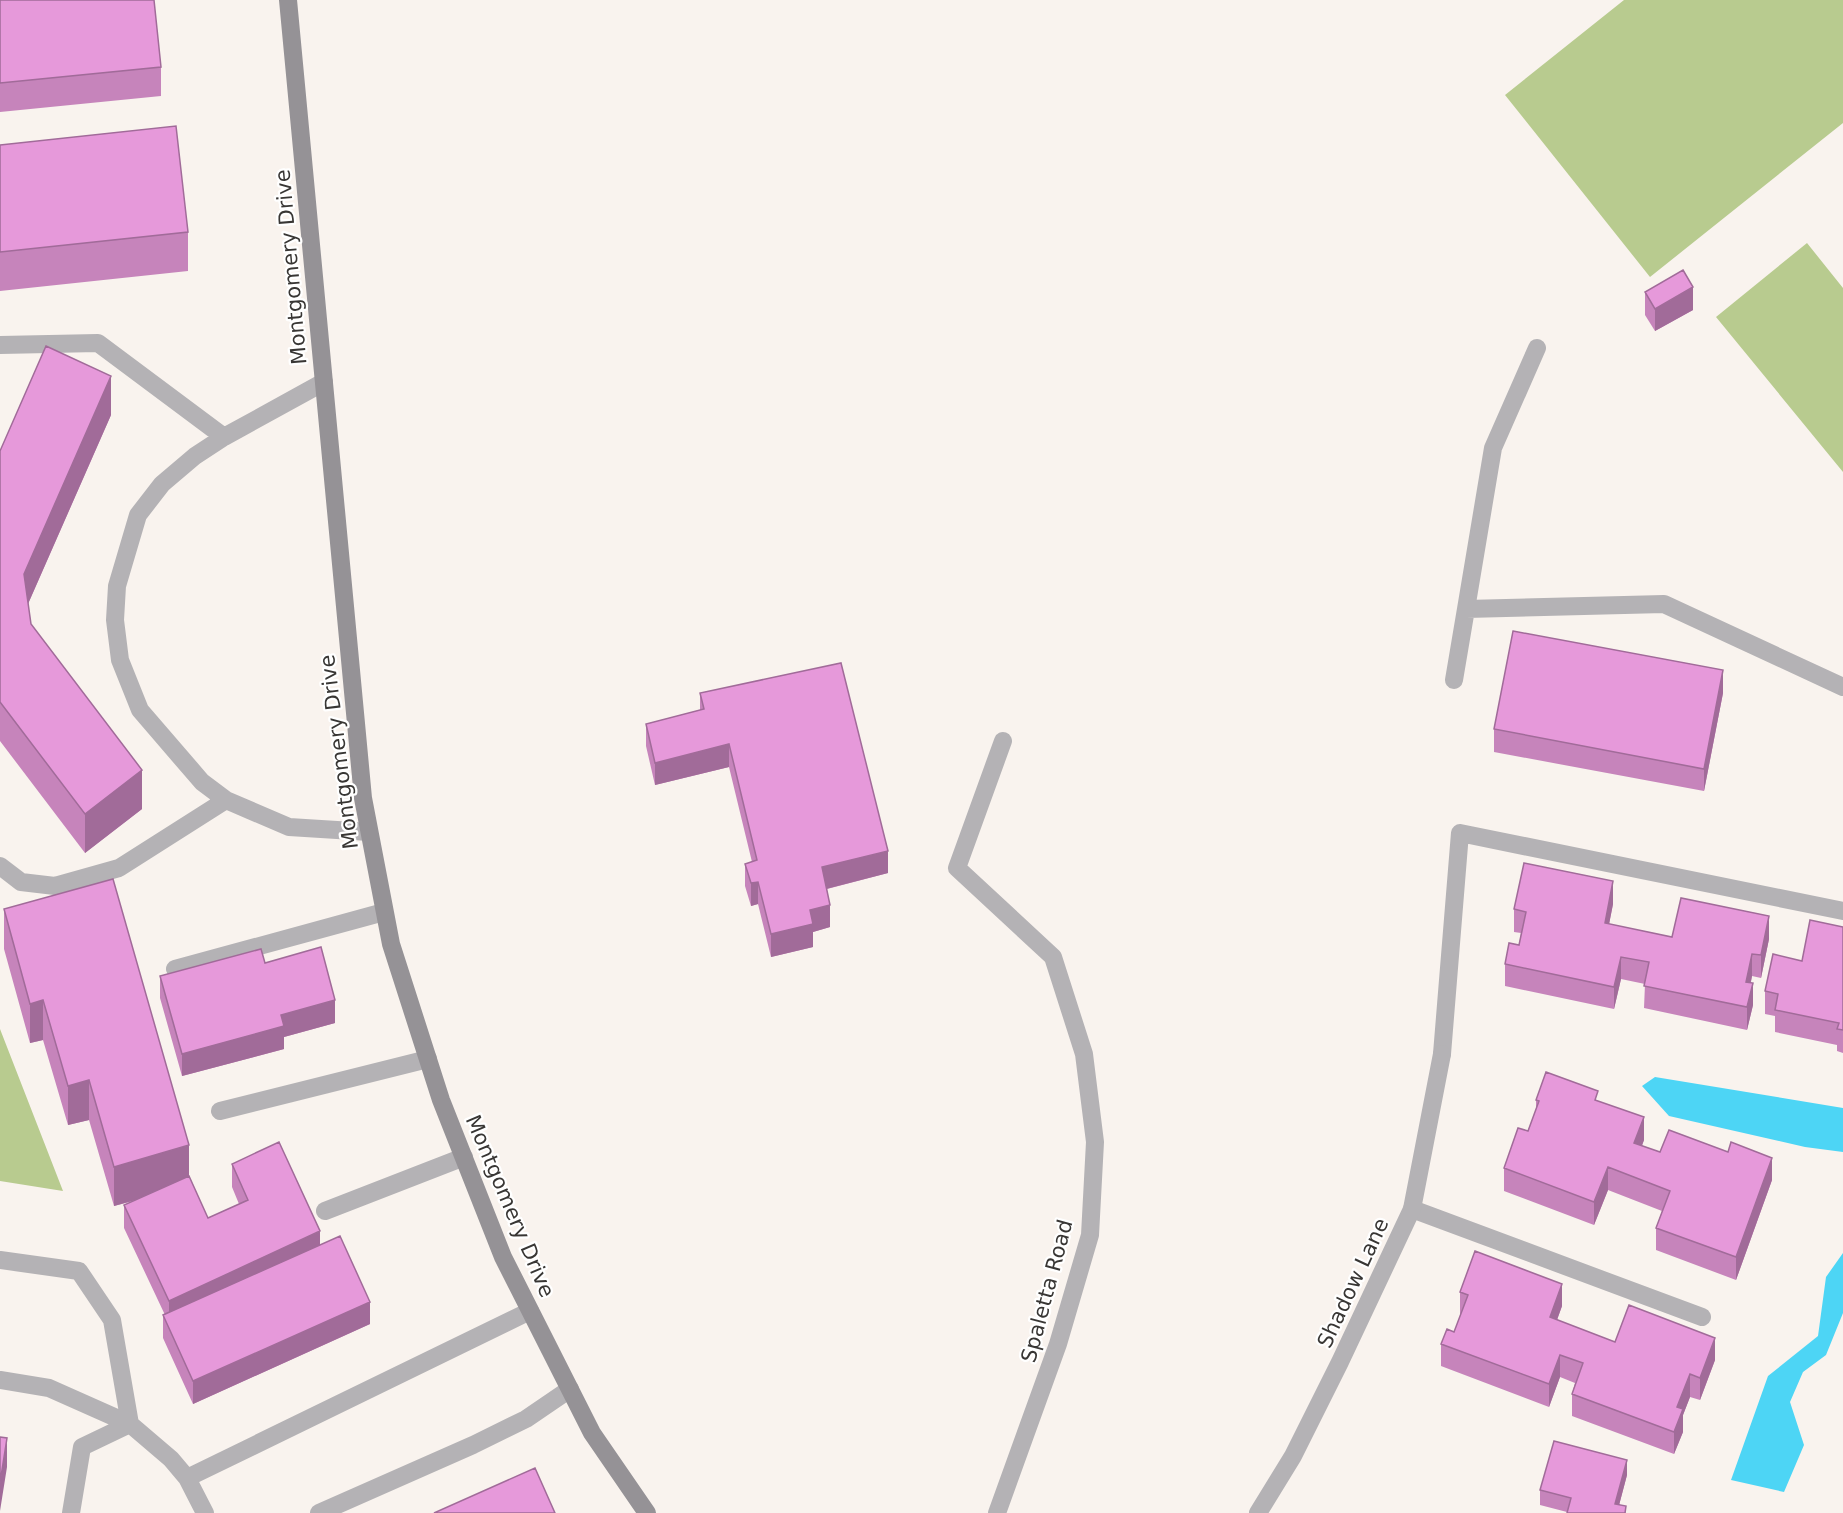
<svg xmlns="http://www.w3.org/2000/svg" width="1843" height="1513" viewBox="0 0 1843 1513" font-family="'DejaVu Sans',sans-serif">
<style>
.green{fill:#b8cb8f}
.water{fill:#4dd5f5}
.lines{fill:none;stroke-linecap:round;stroke-linejoin:round}
.service{stroke:#b4b2b5;stroke-width:18}
.minor{stroke:#b4b2b5;stroke-width:18}
.secondary{stroke:#959296;stroke-width:18}
.wall{fill:#c684bb}
.shaded-wall{fill:#a16b99}
.building{fill:#e699da;stroke:#a16b99;stroke-width:1.5}
.labels{text-anchor:middle;dominant-baseline:central;stroke-width:4.5;stroke-linejoin:round;paint-order:stroke}
.street-label{font-size:21px;fill:#383634;stroke:#fff}
</style>
<rect width="100%" height="100%" fill="#f9f3ee"/>
<path class="green" d="M 1624,0 L 1843,0 L 1843,123 L 1650,277 L 1505,95 Z
M 1807,243 L 1843,288 L 1843,472 L 1716,317 Z
M 0,1029 L 63,1191 L 0,1181 Z"/>
<path class="water" d="M 1655,1077 L 1843,1108 L 1843,1152 L 1805,1147 L 1669,1116 L 1642,1086 Z
M 1843,1253 L 1843,1313 L 1826,1355 L 1803,1372 L 1790,1402 L 1804,1445 L 1784,1492 L 1731,1480 L 1768,1376 L 1818,1336 L 1826,1277 Z"/>
<g class="lines">
<path class="service" d="M 0,345 L 98,343 L 224,437
M 1537,348 L 1493,448 L 1466,609 L 1664,604 L 1843,687
M 324,382 L 224,437 L 195,456 L 162,484 L 138,515 L 117,586 L 115,620 L 120,660 L 140,710 L 202,782 L 226,800 L 289,827 L 369,832
M 1454,680 L 1466,609
M 0,866 L 21,882 L 55,886 L 119,868 L 226,800
M 175,969 L 384,912
M 1442,1054 L 1460,833 L 1843,911
M 220,1111 L 428,1059
M 1412,1209 L 1702,1317
M 325,1211 L 464,1157
M 0,1260 L 79,1271 L 112,1320 L 130,1424 L 82,1447 L 71,1513
M 0,1380 L 49,1388 L 130,1424 L 171,1459 L 187,1478 L 205,1513
M 187,1478 L 530,1311
M 319,1513 L 473,1445 L 526,1419 L 570,1389
M 997,1513 L 1058,1344 L 1090,1235 L 1095,1142 L 1084,1054 L 1053,957 L 957,868 L 1003,741"/>
<path class="minor" d="M 1258,1513 L 1293,1456 L 1340,1362 L 1412,1209 L 1442,1054"/>
<path class="secondary" d="M 288,0 L 363,798 L 391,944 L 441,1100 L 503,1257 L 592,1433 L 647,1513"/>
</g>
<path class="wall" d="M 0,0 L 161,67 L 161,96 L 0,112 Z
M 0,145 L 188,232 L 188,271 L 0,291 Z
M 1645,292 L 1693,310 L 1655,331 L 1645,315 Z
M 111,415 L 28,604 L 31,624 L 142,809 L 85,853 L 0,741 L 0,451 Z
M 700,693 L 888,873 L 827,889 L 830,927 L 813,932 L 813,947 L 771,957 L 758,904 L 751,906 L 745,886 L 745,864 L 752,862 L 729,767 L 655,785 L 646,746 L 646,724 L 700,710 Z
M 1723,693 L 1704,791 L 1494,752 L 1494,729 Z
M 1613,904 L 1609,924 L 1672,937 L 1769,939 L 1761,978 L 1752,976 L 1751,982 L 1753,1005 L 1747,1030 L 1644,1008 L 1645,984 L 1621,979 L 1614,1009 L 1505,986 L 1505,964 L 1519,945 L 1521,933 L 1514,932 L 1514,909 Z
M 4,909 L 189,1177 L 208,1218 L 239,1204 L 232,1187 L 232,1164 L 320,1245 L 370,1324 L 193,1404 L 163,1338 L 163,1315 L 165,1315 L 124,1228 L 124,1205 L 137,1200 L 114,1206 L 89,1120 L 68,1125 L 43,1040 L 30,1043 L 4,949 Z
M 1843,927 L 1843,1053 L 1837,1051 L 1837,1045 L 1775,1032 L 1775,1016 L 1765,1014 L 1765,991 Z
M 265,963 L 335,1023 L 284,1037 L 284,1049 L 182,1076 L 160,998 L 160,976 Z
M 1536,1100 L 1598,1101 L 1644,1140 L 1642,1146 L 1660,1152 L 1772,1180 L 1736,1280 L 1656,1250 L 1656,1228 L 1662,1211 L 1608,1190 L 1594,1225 L 1504,1191 L 1504,1168 L 1528,1131 L 1536,1109 Z
M 1460,1292 L 1562,1306 L 1557,1320 L 1615,1342 L 1715,1360 L 1700,1400 L 1690,1397 L 1683,1415 L 1683,1432 L 1674,1454 L 1572,1416 L 1572,1394 L 1575,1383 L 1560,1377 L 1549,1407 L 1441,1366 L 1441,1344 L 1454,1332 L 1461,1315 L 1460,1314 Z
M 1627,1475 L 1619,1505 L 1626,1513 L 1567,1512 L 1540,1505 L 1540,1490 Z"/>
<path class="shaded-wall" d="M 1693,287 L 1693,310 L 1655,331 L 1655,309 Z
M 111,376 L 111,415 L 24,613 L 24,574 Z
M 1723,670 L 1723,693 L 1704,791 L 1704,769 Z
M 729,744 L 729,767 L 655,785 L 655,763 Z
M 142,770 L 142,809 L 85,853 L 85,814 Z
M 888,851 L 888,873 L 822,890 L 822,867 Z
M 1613,881 L 1613,904 L 1605,945 L 1605,923 Z
M 758,882 L 758,904 L 751,906 L 751,883 Z
M 830,905 L 830,927 L 813,932 L 813,947 L 771,957 L 771,934 L 810,910 Z
M 1769,916 L 1769,939 L 1761,978 L 1761,955 Z
M 1752,954 L 1752,976 L 1746,1004 L 1746,982 Z
M 1621,957 L 1621,979 L 1614,1009 L 1614,987 Z
M 1753,983 L 1753,1005 L 1747,1030 L 1747,1007 Z
M 43,1000 L 43,1040 L 30,1043 L 30,1004 Z
M 335,1000 L 335,1023 L 284,1037 L 284,1049 L 182,1076 L 182,1054 L 281,1015 Z
M 89,1080 L 89,1120 L 68,1125 L 68,1086 Z
M 1644,1117 L 1644,1140 L 1634,1165 L 1634,1143 Z
M 189,1145 L 189,1185 L 114,1206 L 114,1167 Z
M 1772,1158 L 1772,1180 L 1736,1280 L 1736,1257 Z
M 1608,1167 L 1608,1190 L 1594,1225 L 1594,1202 Z
M 320,1231 L 320,1253 L 169,1323 L 169,1301 Z
M 1562,1284 L 1562,1306 L 1550,1339 L 1550,1317 Z
M 370,1302 L 370,1324 L 193,1404 L 193,1381 Z
M 1715,1338 L 1715,1360 L 1700,1400 L 1700,1378 Z
M 1560,1355 L 1560,1377 L 1549,1407 L 1549,1384 Z
M 1690,1374 L 1690,1397 L 1683,1415 L 1683,1432 L 1674,1454 L 1674,1432 L 1677,1407 Z
M 7,1438 L 7,1467 L 0,1511 L 0,1483 Z
M 1627,1460 L 1627,1475 L 1617,1513 L 1615,1504 Z"/>
<path class="building" d="M 0,0 L 154,0 L 161,67 L 0,83 Z
M 176,126 L 188,232 L 0,252 L 0,145 Z
M 1683,270 L 1693,287 L 1655,309 L 1645,292 Z
M 46,346 L 111,376 L 24,574 L 31,624 L 142,770 L 85,814 L 0,702 L 0,451 Z
M 1513,631 L 1723,670 L 1704,769 L 1494,729 Z
M 841,663 L 888,851 L 822,867 L 830,905 L 810,910 L 813,924 L 771,934 L 758,882 L 751,883 L 745,864 L 757,860 L 729,744 L 655,763 L 646,724 L 704,709 L 700,693 Z
M 1524,863 L 1613,881 L 1605,923 L 1672,937 L 1681,898 L 1769,916 L 1761,955 L 1752,954 L 1746,982 L 1753,983 L 1747,1007 L 1644,986 L 1649,962 L 1621,957 L 1614,987 L 1505,964 L 1509,943 L 1519,945 L 1526,912 L 1514,909 Z
M 113,879 L 189,1145 L 114,1167 L 89,1080 L 68,1086 L 43,1000 L 30,1004 L 4,909 Z
M 1810,920 L 1843,927 L 1843,1030 L 1837,1029 L 1839,1023 L 1775,1010 L 1778,994 L 1765,991 L 1773,954 L 1802,961 Z
M 321,947 L 335,1000 L 281,1015 L 284,1026 L 182,1054 L 160,976 L 261,949 L 265,963 Z
M 1546,1072 L 1598,1091 L 1595,1100 L 1644,1117 L 1634,1143 L 1660,1152 L 1669,1130 L 1728,1152 L 1731,1142 L 1772,1158 L 1736,1257 L 1656,1228 L 1670,1191 L 1608,1167 L 1594,1202 L 1504,1168 L 1518,1128 L 1528,1131 L 1539,1101 L 1536,1100 Z
M 279,1142 L 320,1231 L 169,1301 L 124,1205 L 189,1176 L 208,1218 L 248,1200 L 232,1164 Z
M 340,1236 L 370,1302 L 193,1381 L 163,1315 Z
M 1475,1251 L 1562,1284 L 1550,1317 L 1615,1342 L 1629,1305 L 1715,1338 L 1700,1378 L 1690,1374 L 1677,1407 L 1683,1409 L 1674,1432 L 1572,1394 L 1583,1363 L 1560,1355 L 1549,1384 L 1441,1344 L 1447,1329 L 1454,1332 L 1468,1295 L 1460,1292 Z
M 0,1437 L 7,1438 L 0,1483 Z
M 1554,1441 L 1627,1460 L 1615,1504 L 1626,1506 L 1625,1513 L 1567,1513 L 1571,1498 L 1540,1490 Z
M 535,1468 L 555,1513 L 434,1513 Z"/>
<g class="labels">
<g class="street-label">
<text transform="translate(291 267) rotate(-95)">Montgomery Drive</text>
<text transform="translate(339 752) rotate(-97)">Montgomery Drive</text>
<text transform="translate(510 1206) rotate(67)">Montgomery Drive</text>
<text transform="translate(1353 1283) rotate(-65)">Shadow Lane</text>
<text transform="translate(1047 1291) rotate(-75)">Spaletta Road</text>
</g>
</g>
</svg>
